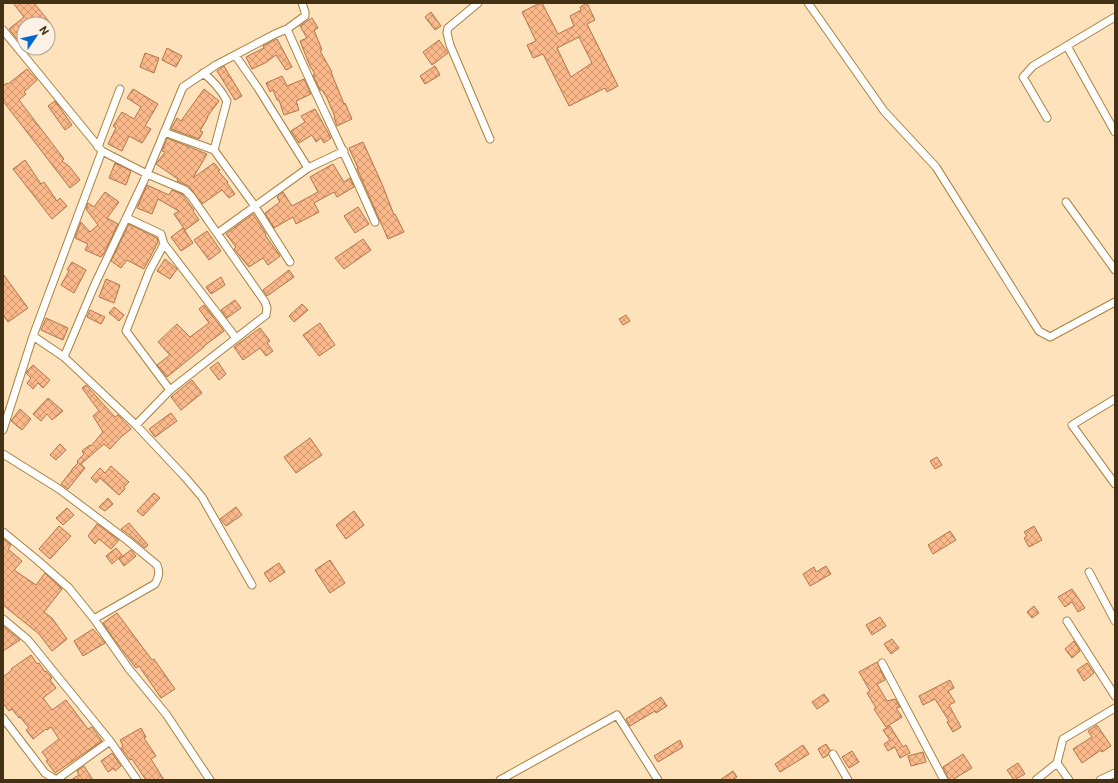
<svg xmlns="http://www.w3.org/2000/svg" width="1118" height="783" viewBox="0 0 1118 783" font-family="Roboto,sans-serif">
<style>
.building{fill:url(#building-cross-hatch);stroke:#b27448;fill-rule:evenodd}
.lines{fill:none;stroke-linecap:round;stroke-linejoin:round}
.minor-casing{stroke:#ab803f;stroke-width:9}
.minor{stroke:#fff;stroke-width:7}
</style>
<defs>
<pattern id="building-cross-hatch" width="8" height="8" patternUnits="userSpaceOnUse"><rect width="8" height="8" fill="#fbb98b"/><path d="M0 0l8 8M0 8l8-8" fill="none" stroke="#cd9770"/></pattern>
</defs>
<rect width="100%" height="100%" fill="#fde2bb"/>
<path class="building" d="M 13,3 L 34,3 L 51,24 L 24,24 L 24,48 L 9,29 L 24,17 Z
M 540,3 L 542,3 L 558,34 L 574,26 L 570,16 L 581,10 L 580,7 L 587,3 L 595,20 L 587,24 L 618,86 L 607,92 L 605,88 L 569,106 L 543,54 L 533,58 L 527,45 L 536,41 L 522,12 ZM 579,37 L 592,63 L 571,77 L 557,48 Z
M 431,12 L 441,26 L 435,30 L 425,17 Z
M 312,18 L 318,28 L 314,30 L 322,50 L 320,51 L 332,72 L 331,72 L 344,104 L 345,103 L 352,119 L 337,126 L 334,117 L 335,117 L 327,98 L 322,90 L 320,90 L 313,75 L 315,74 L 310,66 L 300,41 L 307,38 L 300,26 Z
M 277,39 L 292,67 L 286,70 L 276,55 L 265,63 L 252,69 L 246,57 L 264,48 L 263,46 Z
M 439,40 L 448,53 L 432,65 L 423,52 Z
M 167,48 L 182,56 L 176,67 L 162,60 Z
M 145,53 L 159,58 L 154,73 L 140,67 Z
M 224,66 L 242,96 L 235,100 L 217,71 Z
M 435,66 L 440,75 L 425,84 L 420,76 Z
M 27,69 L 37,80 L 24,92 L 26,94 L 19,100 L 64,159 L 62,161 L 69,166 L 80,180 L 70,188 L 3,101 L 3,86 L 7,83 L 8,84 Z
M 282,76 L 287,86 L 304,79 L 311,94 L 296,101 L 299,110 L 284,115 L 279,100 L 277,100 L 273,90 L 270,92 L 266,83 Z
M 133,89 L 158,104 L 145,126 L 151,129 L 142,143 L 129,136 L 122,151 L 108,144 L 116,128 L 113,126 L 122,112 L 134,119 L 141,107 L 127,98 Z
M 204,89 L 219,101 L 207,117 L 208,117 L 200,131 L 203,132 L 199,139 L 171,129 L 177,118 L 181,121 Z
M 55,101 L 72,125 L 65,130 L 48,106 Z
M 315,109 L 331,138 L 324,143 L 321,138 L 316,142 L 312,135 L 299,143 L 291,131 L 305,122 L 301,116 Z
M 167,138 L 207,154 L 193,178 L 214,163 L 220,170 L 218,171 L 228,182 L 227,183 L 235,194 L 229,198 L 222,190 L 202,204 L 189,186 L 177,181 L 178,179 L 156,164 L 165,152 L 162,151 Z
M 363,142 L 382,184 L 394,215 L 395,214 L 404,232 L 388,239 L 359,173 L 357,168 L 358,168 L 349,148 Z
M 25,160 L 41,184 L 44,182 L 57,201 L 60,198 L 67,206 L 52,219 L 13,169 Z
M 115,163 L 131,171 L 126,185 L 109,178 Z
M 333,164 L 344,182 L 350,178 L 354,187 L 337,197 L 334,192 L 314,203 L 319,212 L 296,224 L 293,217 L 274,228 L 265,213 L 280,202 L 277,197 L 283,192 L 292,206 L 318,192 L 310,177 Z
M 147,185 L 169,195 L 172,190 L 182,194 L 194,210 L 193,211 L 199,220 L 185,230 L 174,214 L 179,211 L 158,199 L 152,214 L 137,208 Z
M 105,192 L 119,202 L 107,218 L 118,224 L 103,255 L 102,255 L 101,257 L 85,250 L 88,244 L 75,238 L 81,222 L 90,232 L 98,225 L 86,209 L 88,203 L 94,207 Z
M 358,207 L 369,224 L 355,233 L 344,216 Z
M 253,214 L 266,234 L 265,235 L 280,256 L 268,265 L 263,258 L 249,267 L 234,249 L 236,247 L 226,234 Z
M 129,224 L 157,238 L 158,242 L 144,269 L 127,260 L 121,268 L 111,261 Z
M 183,228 L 193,243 L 181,251 L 171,237 Z
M 207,231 L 221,251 L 209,260 L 194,240 Z
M 363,239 L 371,250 L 344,269 L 335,258 Z
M 165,259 L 177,269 L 170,279 L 157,271 Z
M 72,262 L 86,270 L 74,293 L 61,285 L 69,271 L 67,270 Z
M 289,270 L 294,277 L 267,296 L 263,290 Z
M 3,274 L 28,308 L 8,322 L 3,315 Z
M 221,277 L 225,285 L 211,294 L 206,287 Z
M 106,279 L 120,285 L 114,303 L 99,297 Z
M 235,300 L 241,308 L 227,318 L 221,310 Z
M 302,304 L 308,310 L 294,322 L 289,316 Z
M 204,305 L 224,331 L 204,346 L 204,347 L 167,377 L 157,365 L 170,355 L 158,342 L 177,324 L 190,337 L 209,323 L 199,309 Z
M 114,307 L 124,315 L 119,321 L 109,313 Z
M 90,310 L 105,317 L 101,324 L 87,317 Z
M 626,315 L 630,321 L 623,325 L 619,319 Z
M 46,318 L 68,328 L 63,340 L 41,330 Z
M 320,323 L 335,345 L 319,356 L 303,335 Z
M 260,328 L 270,341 L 267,343 L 273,351 L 266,356 L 260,348 L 243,360 L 234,347 Z
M 218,362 L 226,374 L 219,380 L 210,368 Z
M 33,365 L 50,380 L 43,388 L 38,383 L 33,389 L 27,383 L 31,378 L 26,373 L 27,371 Z
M 192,380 L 202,393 L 181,410 L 171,397 Z
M 86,385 L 115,417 L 118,415 L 131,429 L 121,437 L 110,449 L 104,444 L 81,464 L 85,468 L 68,489 L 61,484 L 72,470 L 72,469 L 78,463 L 77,461 L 84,454 L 82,451 L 90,445 L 91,446 L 103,432 L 93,416 L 99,411 L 82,388 Z
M 48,398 L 63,411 L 52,420 L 47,414 L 41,421 L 33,414 Z
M 20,409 L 31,419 L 22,430 L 11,421 Z
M 171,413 L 177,421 L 155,437 L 149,429 Z
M 310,438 L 322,455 L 296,473 L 284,457 Z
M 60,444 L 66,450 L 56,460 L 50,455 Z
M 937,457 L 942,465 L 935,469 L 930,461 Z
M 111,466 L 129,482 L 124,487 L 125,489 L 119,495 L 100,478 L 96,483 L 91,478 L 100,468 L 105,473 Z
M 154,493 L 160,498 L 143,516 L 137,511 Z
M 108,498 L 113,504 L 105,511 L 99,507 Z
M 236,507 L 242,515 L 226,526 L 220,519 Z
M 67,508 L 74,515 L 63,525 L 56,518 Z
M 354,511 L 364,525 L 346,539 L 336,525 Z
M 129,523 L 148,545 L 145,548 L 128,534 L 121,529 Z
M 97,524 L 119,540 L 111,549 L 99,539 L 95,544 L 88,536 Z
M 59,526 L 71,536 L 50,559 L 39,549 Z
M 1034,526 L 1042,540 L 1029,547 L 1024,538 L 1027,536 L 1024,532 Z
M 950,531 L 956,540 L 933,554 L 928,545 Z
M 3,538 L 11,545 L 8,549 L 22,561 L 14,570 L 36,585 L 45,573 L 62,589 L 44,612 L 52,618 L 67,639 L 52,651 L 39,634 L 3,605 Z
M 116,548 L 122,555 L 112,564 L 106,556 Z
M 131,550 L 136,556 L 124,566 L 119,559 Z
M 330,560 L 345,583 L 330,593 L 315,570 Z
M 279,563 L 285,572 L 270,582 L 264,573 Z
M 826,566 L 831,574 L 810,586 L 803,574 L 814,567 L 816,572 Z
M 1072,589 L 1085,608 L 1078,612 L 1072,602 L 1065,607 L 1058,597 Z
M 1034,606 L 1039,613 L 1032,618 L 1027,612 Z
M 117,613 L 152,660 L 154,659 L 175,689 L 161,698 L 139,666 L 136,668 L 113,638 L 103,623 Z
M 880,617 L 886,626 L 872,635 L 866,625 Z
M 3,626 L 20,640 L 3,651 Z
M 93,629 L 105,643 L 83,656 L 74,641 Z
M 892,639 L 899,648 L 891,654 L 884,644 Z
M 1074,641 L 1080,651 L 1072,658 L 1065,649 Z
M 31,655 L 37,664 L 39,663 L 45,672 L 46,671 L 52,678 L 50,680 L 56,688 L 43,698 L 52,710 L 66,700 L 88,729 L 92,727 L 102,741 L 55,773 L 46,761 L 48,760 L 42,752 L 59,739 L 51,727 L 47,730 L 46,729 L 33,739 L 26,730 L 29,728 L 20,717 L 19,718 L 12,709 L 9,711 L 3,703 L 3,677 L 12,670 L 11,669 Z
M 877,662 L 885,680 L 877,684 L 887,701 L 895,699 L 900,707 L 896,708 L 902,717 L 886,727 L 874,709 L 876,708 L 867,693 L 870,691 L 859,672 Z
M 1087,663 L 1094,673 L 1084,681 L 1077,670 Z
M 950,680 L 954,688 L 948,691 L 955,702 L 949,705 L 961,727 L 953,732 L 947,722 L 949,721 L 935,699 L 923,705 L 919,696 Z
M 824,694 L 829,701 L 817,709 L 812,702 Z
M 661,697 L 667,706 L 656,713 L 655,711 L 630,726 L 626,719 Z
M 1097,725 L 1111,746 L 1102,752 L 1101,750 L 1082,763 L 1073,749 L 1092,737 L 1088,731 Z
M 890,726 L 903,747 L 906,745 L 910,753 L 900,758 L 895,747 L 888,751 L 884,744 L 890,740 L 883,730 Z
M 141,728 L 146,737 L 144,738 L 156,756 L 151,759 L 164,780 L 146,780 L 132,759 L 130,760 L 121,748 L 123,746 L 120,740 Z
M 680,740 L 683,747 L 658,762 L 654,756 Z
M 826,744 L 830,750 L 828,755 L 823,758 L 818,749 Z
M 803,745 L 809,754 L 780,772 L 775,764 Z
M 852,751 L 859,762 L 849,768 L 842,757 Z
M 923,752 L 926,762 L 911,766 L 908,756 Z
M 112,753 L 121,766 L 115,771 L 114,768 L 108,772 L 101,761 Z
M 963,754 L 972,768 L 952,780 L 949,780 L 943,767 Z
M 1018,763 L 1025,774 L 1014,780 L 1007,770 Z
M 84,766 L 93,780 L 71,780 L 79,775 L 77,771 Z
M 733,771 L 737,777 L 732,780 L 720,780 Z"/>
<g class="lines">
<g class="minor-casing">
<path id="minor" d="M 478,3 L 448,28 L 447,33 L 450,45 L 490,139
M 808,3 L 884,111 L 936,167 L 1039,331 L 1050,337 L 1115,302
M 287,29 C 315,94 347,157 375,222
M 3,30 L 102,151 L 147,174 L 185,190 L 191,196 L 265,302 L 267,308 L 266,315 L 170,390 L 136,425 L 64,357 L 33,336 L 102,151
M 1067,46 L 1115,132
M 235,55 L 258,88 L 308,168
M 203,73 C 214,81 221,90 227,101 L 214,150
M 1047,118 L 1023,77 L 1033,66 L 1115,17
M 164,132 L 214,150 L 254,205 L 290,262
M 98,147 L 120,89
M 1066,202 L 1115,270
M 127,218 L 161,234 L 164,244 L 236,338
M 218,233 L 308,168 L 344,151
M 164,244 L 149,272 L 126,331 L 170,390
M 64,357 L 95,284 L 147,174 L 183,87 L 216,65 L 275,34 L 287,29 L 305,16 L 305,12 L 302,3
M 1115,399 L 1072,425 L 1115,484
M 136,425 L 184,476 L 202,497 L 252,585
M 3,430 L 33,336
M 3,454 L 59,489 L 128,541 L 157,565 C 160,572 159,577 155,584 L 94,619
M 3,532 L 36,559 L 69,588 L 94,619 L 129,669 L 166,714 L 210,780
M 1089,572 L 1115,621
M 3,619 L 28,640 L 110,741 L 137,780
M 1067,621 L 1115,696
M 882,663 L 944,780
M 3,718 L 45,773 L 56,780
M 833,754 L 848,780
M 1057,763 L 1069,780
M 56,780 L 110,741
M 500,780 L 617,715 L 658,780
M 1036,780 L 1057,763 L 1063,739 L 1115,708
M 1100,780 L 1115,773"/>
</g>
<use href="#minor" class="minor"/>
</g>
<rect width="1118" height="783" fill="none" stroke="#433115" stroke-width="8"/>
<g transform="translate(36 36) rotate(56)"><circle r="19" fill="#fbf2e5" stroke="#b1a592"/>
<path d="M0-3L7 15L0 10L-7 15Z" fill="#0068d0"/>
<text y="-6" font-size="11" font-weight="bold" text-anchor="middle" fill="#433115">N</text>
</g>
</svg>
